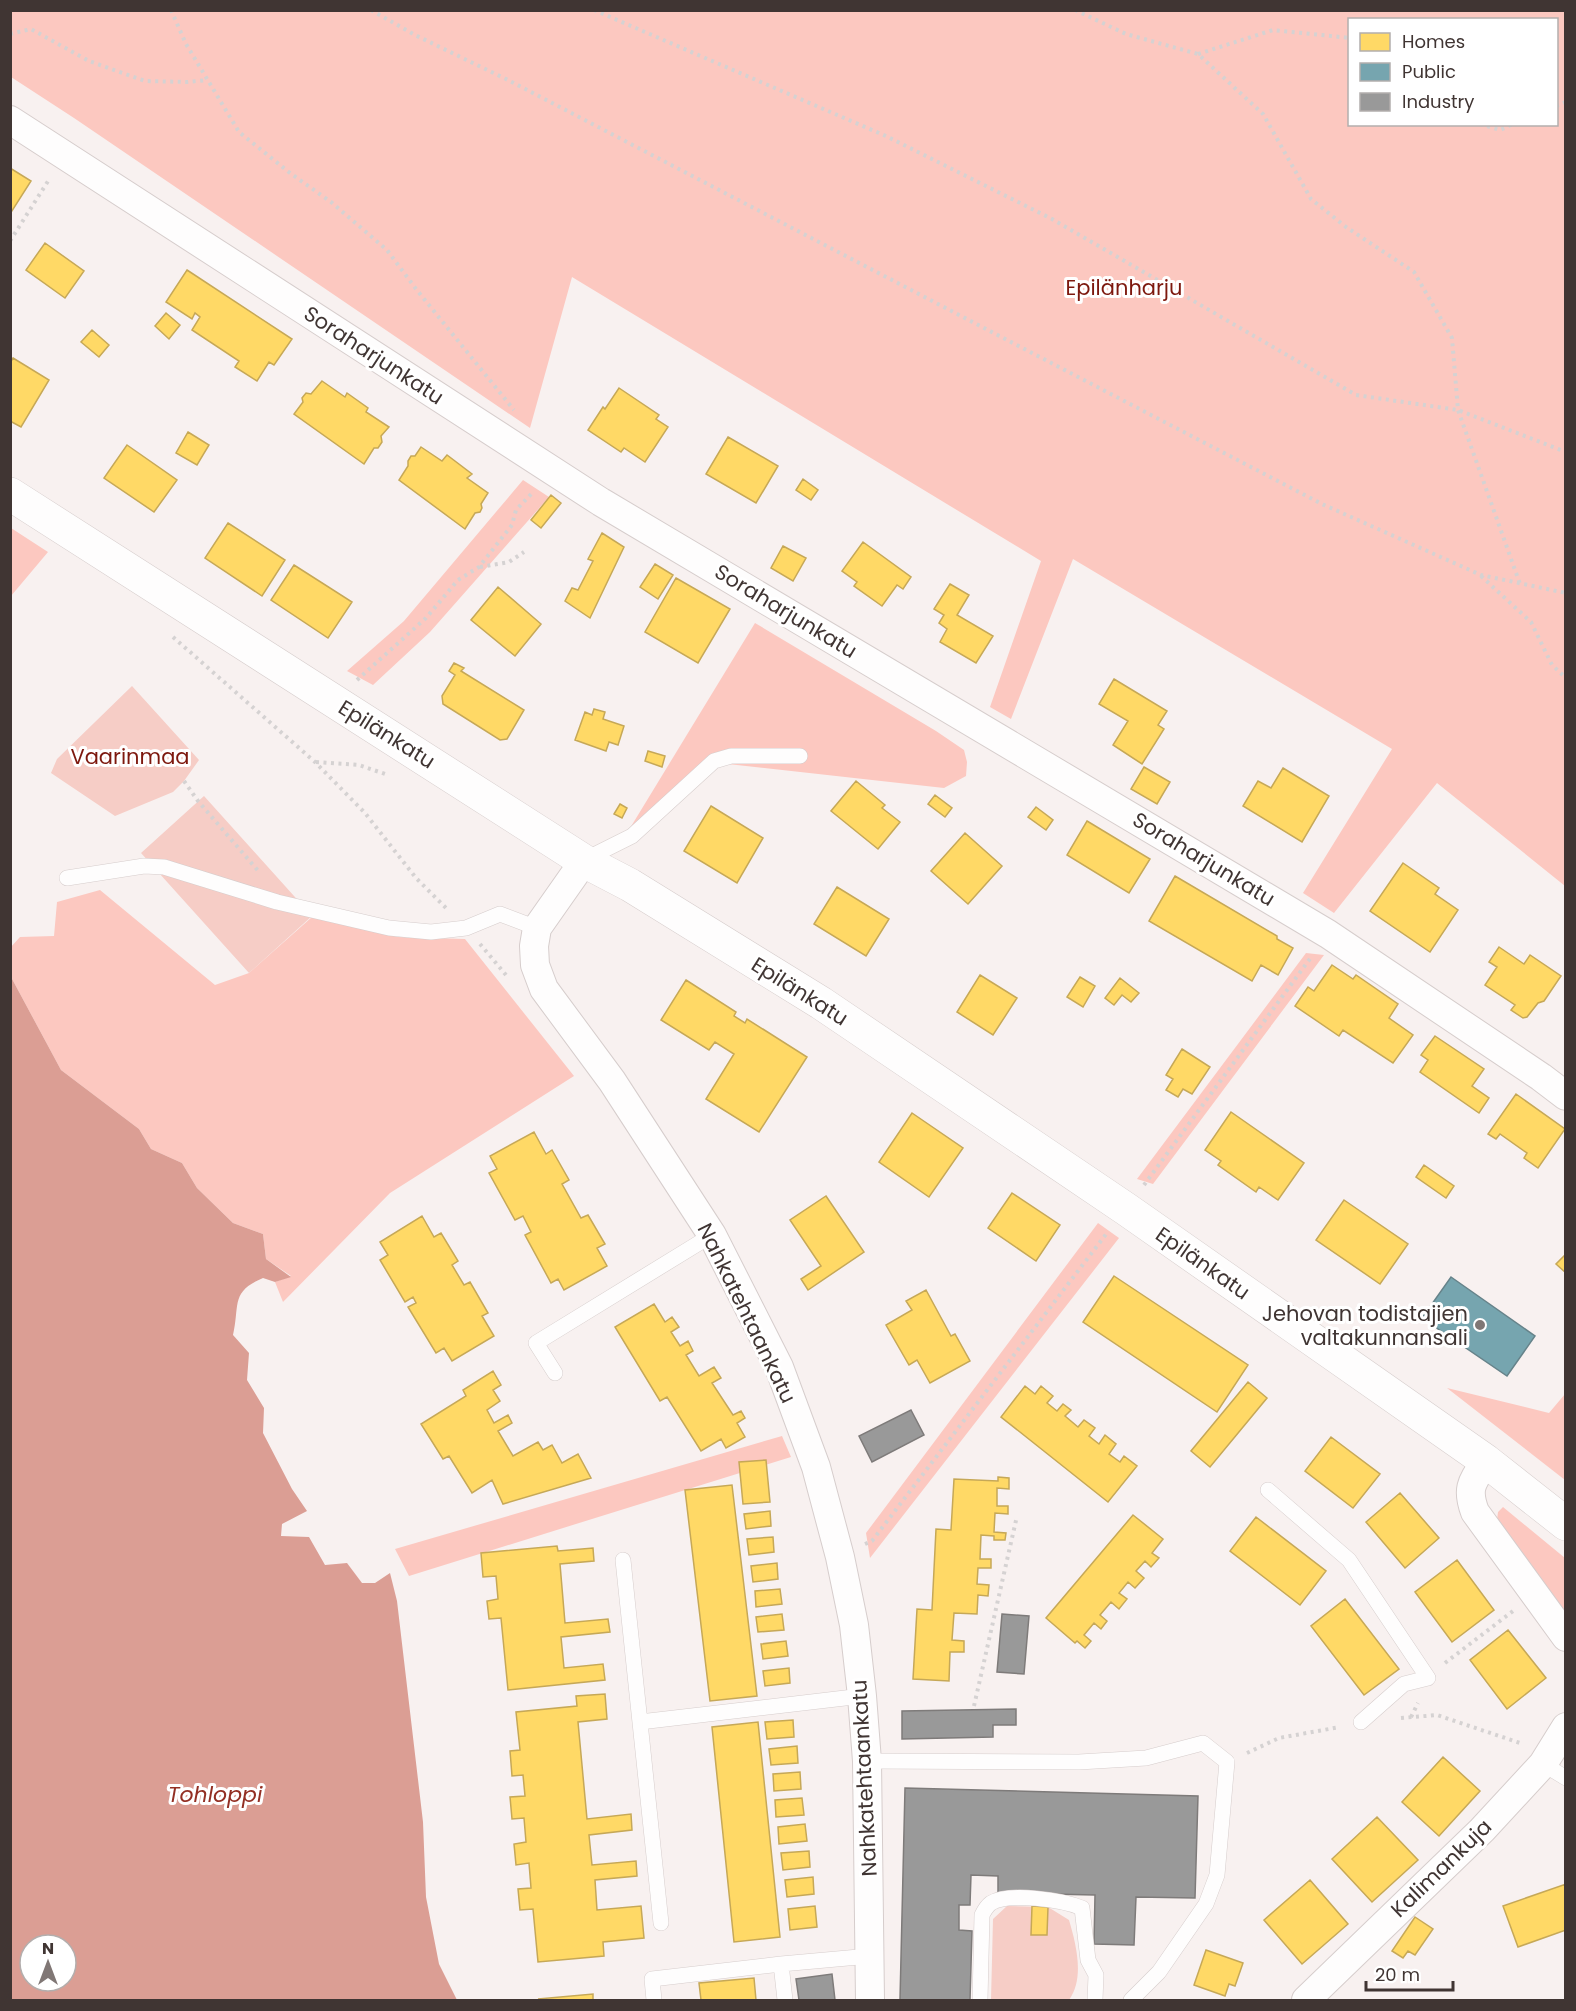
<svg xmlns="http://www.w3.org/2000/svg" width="1576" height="2011" viewBox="0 0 1576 2011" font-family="Poppins,sans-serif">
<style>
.green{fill:#f6cdc6}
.forest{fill:#fcc8c0;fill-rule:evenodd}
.water{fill:#db9e94;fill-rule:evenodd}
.homes{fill:#ffd966;stroke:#c6a857;stroke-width:1.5}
.public{fill:#76a5af;stroke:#66838a;stroke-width:1.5}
.industry{fill:#999;stroke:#7e7b7a;stroke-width:1.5}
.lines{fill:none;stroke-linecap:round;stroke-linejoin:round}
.service-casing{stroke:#d6cdcc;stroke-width:16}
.minor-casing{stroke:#d6cdcc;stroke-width:30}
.tertiary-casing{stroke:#d6cdcc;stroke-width:34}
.path{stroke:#d5d2d2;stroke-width:4;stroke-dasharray:3 4.5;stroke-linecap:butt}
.service{stroke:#fefdfd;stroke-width:15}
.minor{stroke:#fefdfd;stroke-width:28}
.tertiary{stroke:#fefdfd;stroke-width:33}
.poi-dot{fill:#807775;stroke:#fff;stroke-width:2}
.labels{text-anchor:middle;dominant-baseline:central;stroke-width:6;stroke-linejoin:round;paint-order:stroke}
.park-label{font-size:21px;fill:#7d180e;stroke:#fff}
.street-label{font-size:21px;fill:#403533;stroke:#fff}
.poi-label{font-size:21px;fill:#403533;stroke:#fff;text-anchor:end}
.water-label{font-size:22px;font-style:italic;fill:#932f23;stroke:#fff}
</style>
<rect width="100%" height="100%" fill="#f8f1f0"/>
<path class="green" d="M 132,686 L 199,760 L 184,781 L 173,792 L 115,816 L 51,773 L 57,759 Z
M 204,796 L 312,916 L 249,973 L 141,853 Z
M 1007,1906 L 1048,1907 L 1069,1920 C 1076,1944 1085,1978 1069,2000 L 991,2000 L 993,1919 Z"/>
<path class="forest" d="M 10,11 L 1565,11 L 1565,886 L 1437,783 L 1334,913 L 1303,893 L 1392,749 L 1073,559 L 1011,719 L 990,707 L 1041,561 L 572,277 L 530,428 L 74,118 L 11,77 ZM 1350,20 L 1556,20 L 1556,124 L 1350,124 Z
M 523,480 L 549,497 L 430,632 L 373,685 L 347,671 L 404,621 Z
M 11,528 L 48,552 L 11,596 Z
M 755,623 L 936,731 L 964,750 L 967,762 L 966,776 L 944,788 L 719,763 L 624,838 Z
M 100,890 L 215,985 L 249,973 L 312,917 L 398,937 L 465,939 L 574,1076 L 390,1193 L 283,1302 L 275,1282 L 291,1276 L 266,1259 L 263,1234 L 233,1223 L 197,1188 L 182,1163 L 151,1149 L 139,1129 L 61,1070 L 11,977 L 10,948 L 20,937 L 54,936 L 57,902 Z
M 1306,953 L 1324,955 L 1153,1184 L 1137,1179 Z
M 1098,1223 L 1119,1238 L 870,1558 L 866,1533 Z
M 1447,1388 L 1549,1413 L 1565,1394 L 1565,1480 Z
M 782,1436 L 791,1457 L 409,1576 L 395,1549 Z
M 1503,1507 L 1565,1558 L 1565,1613 L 1497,1520 L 1498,1512 Z"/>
<path class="water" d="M 11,977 L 61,1070 L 139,1129 L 151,1149 L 182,1163 L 197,1188 L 233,1223 L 263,1234 L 266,1259 L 291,1277 L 275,1282 L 263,1278 C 230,1292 240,1305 233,1335 L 249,1353 L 247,1380 L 264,1408 L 263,1433 L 292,1489 L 307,1511 L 282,1524 L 281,1536 L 309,1537 L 325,1565 L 347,1563 L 362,1583 L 375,1583 L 390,1573 L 397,1601 L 423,1822 L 426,1897 L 439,1964 L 457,2000 L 11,2000 ZM 30,1945 L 66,1945 L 66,1981 L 30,1981 Z"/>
<path class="homes" d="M 10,168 L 31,181 L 10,214 Z
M 45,243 L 84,271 L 65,298 L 26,270 Z
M 187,270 L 292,339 L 274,365 L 269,362 L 257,381 L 235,367 L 239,361 L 192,330 L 200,317 L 195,313 L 192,319 L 166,302 Z
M 166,313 L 180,325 L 169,339 L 155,326 Z
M 92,330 L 109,345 L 99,357 L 81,342 Z
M 13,358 L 49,380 L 21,427 L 10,421 L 10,363 Z
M 322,381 L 345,397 L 347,393 L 368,408 L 366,412 L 389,427 L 381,436 L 382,442 L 378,448 L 374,448 L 364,464 L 294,414 L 303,402 L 302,398 L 306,393 L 311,394 Z
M 619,388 L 659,415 L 656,419 L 668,427 L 645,462 L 624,448 L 621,452 L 588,430 L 603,407 L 605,409 Z
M 188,432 L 209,445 L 197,465 L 176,453 Z
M 728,437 L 778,466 L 756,503 L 706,474 Z
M 127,445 L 177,480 L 154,512 L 104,478 Z
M 421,447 L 442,461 L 447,455 L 472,474 L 467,478 L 488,493 L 481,504 L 482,508 L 480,512 L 475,513 L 465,529 L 399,480 L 408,466 L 408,461 L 411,456 L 415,456 Z
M 803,479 L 818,490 L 811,500 L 796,490 Z
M 551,495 L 561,503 L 541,528 L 531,520 Z
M 228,523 L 285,560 L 262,596 L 205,558 Z
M 602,533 L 624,547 L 590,618 L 565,601 L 572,588 L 578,590 L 593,561 L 588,559 Z
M 863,542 L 911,577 L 903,589 L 897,585 L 882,606 L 854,586 L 857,582 L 842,571 Z
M 783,546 L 806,558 L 793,581 L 771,568 Z
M 655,564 L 673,575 L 658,599 L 640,587 Z
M 294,565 L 352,602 L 328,638 L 271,600 Z
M 676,578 L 730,609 L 698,663 L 645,632 Z
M 950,584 L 969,595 L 957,615 L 993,636 L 976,663 L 940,642 L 947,629 L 939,623 L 944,615 L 934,609 Z
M 498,587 L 541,624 L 515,656 L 471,620 Z
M 454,663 L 464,668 L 461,671 L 524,710 L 507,739 L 500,740 L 443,704 L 442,696 L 455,675 L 449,671 Z
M 1114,679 L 1167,711 L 1158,725 L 1164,729 L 1142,764 L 1113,745 L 1128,721 L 1099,704 Z
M 594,709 L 605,712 L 603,719 L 624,726 L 618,745 L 609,742 L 606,751 L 575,740 L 585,712 L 592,715 Z
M 648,751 L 665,756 L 662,767 L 645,761 Z
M 1144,767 L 1170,782 L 1157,804 L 1131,789 Z
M 1283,768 L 1329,796 L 1302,842 L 1243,806 L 1258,781 L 1271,788 Z
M 856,781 L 885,805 L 882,808 L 900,822 L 878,849 L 831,811 Z
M 935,795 L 952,808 L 945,817 L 928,804 Z
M 620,804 L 627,808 L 622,818 L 614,814 Z
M 711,806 L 763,838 L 737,883 L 684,851 Z
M 1036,807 L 1053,820 L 1046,830 L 1028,817 Z
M 1087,821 L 1150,859 L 1129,893 L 1067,855 Z
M 965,833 L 1002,866 L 968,904 L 931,871 Z
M 1403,863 L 1439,888 L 1435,894 L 1458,910 L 1430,952 L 1370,911 Z
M 1175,876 L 1277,936 L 1277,939 L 1293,948 L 1278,975 L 1261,965 L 1252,981 L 1149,921 Z
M 837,887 L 889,919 L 866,956 L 814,924 Z
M 1499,947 L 1524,964 L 1530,955 L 1561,976 L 1544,1001 L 1538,1003 L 1527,1017 L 1523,1018 L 1511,1010 L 1515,1005 L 1485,985 L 1497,967 L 1489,962 Z
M 1332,965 L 1353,979 L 1356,975 L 1398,1004 L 1389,1018 L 1413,1035 L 1393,1063 L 1343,1030 L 1339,1036 L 1295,1006 L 1308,987 L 1314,991 Z
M 980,975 L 1017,998 L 993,1035 L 957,1012 Z
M 1080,977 L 1095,986 L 1083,1007 L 1067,997 Z
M 1120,978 L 1139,993 L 1131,1002 L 1122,995 L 1114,1005 L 1105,998 Z
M 686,980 L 736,1012 L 734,1016 L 745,1023 L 747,1019 L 807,1057 L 759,1132 L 706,1099 L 734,1054 L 715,1042 L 709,1050 L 661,1020 Z
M 1435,1036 L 1484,1069 L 1472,1086 L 1489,1098 L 1479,1113 L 1420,1072 L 1428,1060 L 1421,1055 Z
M 1182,1049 L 1210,1067 L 1192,1094 L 1183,1089 L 1178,1097 L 1166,1090 L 1173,1079 L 1166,1075 Z
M 1516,1094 L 1565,1129 L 1538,1168 L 1524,1158 L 1527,1153 L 1500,1134 L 1496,1139 L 1488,1134 Z
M 1231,1112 L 1304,1163 L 1278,1200 L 1259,1187 L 1256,1192 L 1218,1165 L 1221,1161 L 1205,1150 Z
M 912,1113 L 963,1148 L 929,1197 L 879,1162 Z
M 534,1132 L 546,1154 L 552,1150 L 569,1180 L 562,1184 L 581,1218 L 588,1215 L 605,1244 L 597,1248 L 607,1266 L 564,1290 L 558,1279 L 551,1283 L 525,1235 L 531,1232 L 523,1216 L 515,1220 L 489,1173 L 497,1169 L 490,1156 Z
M 1424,1165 L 1454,1186 L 1446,1198 L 1416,1177 Z
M 1012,1193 L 1060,1225 L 1036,1261 L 988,1228 Z
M 826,1196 L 864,1252 L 808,1290 L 801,1279 L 821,1266 L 790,1220 Z
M 1344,1200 L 1408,1244 L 1380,1284 L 1316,1240 Z
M 422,1216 L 434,1237 L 441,1233 L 458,1261 L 452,1265 L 464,1285 L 470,1282 L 488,1313 L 482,1316 L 494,1336 L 452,1361 L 444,1348 L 436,1353 L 408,1307 L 416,1303 L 413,1297 L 405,1302 L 380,1260 L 388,1255 L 380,1242 Z
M 1564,1256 L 1566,1257 L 1566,1273 L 1556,1264 Z
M 1114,1276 L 1248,1365 L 1217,1412 L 1083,1322 Z
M 926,1290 L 951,1336 L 955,1334 L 970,1361 L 930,1383 L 917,1360 L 909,1365 L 886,1325 L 912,1310 L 906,1301 Z
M 654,1304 L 665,1322 L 672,1317 L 679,1327 L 671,1332 L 680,1346 L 688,1341 L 693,1351 L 686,1355 L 699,1376 L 714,1367 L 721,1378 L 712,1383 L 733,1415 L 741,1411 L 745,1418 L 737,1423 L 745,1437 L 726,1448 L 721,1439 L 701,1451 L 667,1397 L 660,1401 L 615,1327 Z
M 493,1371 L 501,1385 L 493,1390 L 500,1401 L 487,1410 L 494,1423 L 508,1415 L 512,1423 L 498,1431 L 513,1456 L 538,1442 L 543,1450 L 552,1445 L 562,1463 L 578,1454 L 591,1478 L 503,1504 L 492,1480 L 472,1493 L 449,1456 L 443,1459 L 421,1424 L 466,1396 L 463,1390 Z
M 1248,1382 L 1267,1398 L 1210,1467 L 1191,1451 Z
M 1025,1386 L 1035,1394 L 1041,1386 L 1053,1396 L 1047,1403 L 1057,1411 L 1063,1404 L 1071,1410 L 1065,1416 L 1078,1427 L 1084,1420 L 1095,1428 L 1089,1436 L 1099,1444 L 1105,1435 L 1116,1444 L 1109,1454 L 1120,1462 L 1124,1456 L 1137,1466 L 1108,1502 L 1001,1417 Z
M 1331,1437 L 1380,1474 L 1353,1508 L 1305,1471 Z
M 766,1460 L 770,1502 L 743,1504 L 739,1462 Z
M 998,1477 L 1009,1478 L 1009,1489 L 997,1488 L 997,1506 L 1008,1506 L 1008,1514 L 995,1513 L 994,1532 L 1006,1533 L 1005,1540 L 994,1540 L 994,1536 L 981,1535 L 980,1559 L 991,1559 L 991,1568 L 978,1568 L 977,1584 L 989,1585 L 988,1596 L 978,1595 L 977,1614 L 954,1613 L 952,1640 L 964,1641 L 964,1652 L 950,1652 L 949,1681 L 913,1679 L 917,1609 L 932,1610 L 936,1529 L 951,1530 L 954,1479 L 998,1481 Z
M 732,1485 L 757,1696 L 710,1701 L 685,1490 Z
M 1400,1493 L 1439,1538 L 1405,1568 L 1366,1522 Z
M 770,1511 L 771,1526 L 746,1529 L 744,1514 Z
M 1133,1515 L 1163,1539 L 1152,1553 L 1159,1558 L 1151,1567 L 1145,1561 L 1136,1571 L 1144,1578 L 1135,1588 L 1128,1582 L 1119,1593 L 1127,1599 L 1119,1609 L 1111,1602 L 1100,1615 L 1107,1621 L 1101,1629 L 1094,1623 L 1084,1635 L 1091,1641 L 1085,1648 L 1077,1641 L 1075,1643 L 1046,1618 Z
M 1256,1517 L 1326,1571 L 1300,1605 L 1230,1551 Z
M 773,1537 L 774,1552 L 749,1555 L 747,1539 Z
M 557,1546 L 558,1551 L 593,1548 L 594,1561 L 560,1564 L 565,1623 L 608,1619 L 610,1632 L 561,1637 L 564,1668 L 603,1664 L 605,1680 L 508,1690 L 501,1618 L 489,1619 L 487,1601 L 498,1599 L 496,1576 L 483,1577 L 481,1553 Z
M 1457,1560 L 1494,1610 L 1452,1642 L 1415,1592 Z
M 777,1563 L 778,1579 L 753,1582 L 751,1566 Z
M 780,1589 L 782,1604 L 756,1607 L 755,1591 Z
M 1345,1599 L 1399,1669 L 1364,1695 L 1311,1626 Z
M 782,1614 L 784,1630 L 758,1632 L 756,1617 Z
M 1508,1630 L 1546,1678 L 1507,1709 L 1470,1660 Z
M 786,1641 L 788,1656 L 763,1659 L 761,1644 Z
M 789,1668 L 790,1683 L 765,1686 L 763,1671 Z
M 605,1694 L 607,1719 L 578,1722 L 587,1819 L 631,1814 L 632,1830 L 589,1835 L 592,1865 L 636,1861 L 637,1876 L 595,1880 L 597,1910 L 641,1906 L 644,1938 L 603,1942 L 604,1956 L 538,1962 L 533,1909 L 520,1910 L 518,1889 L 531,1888 L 529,1863 L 516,1865 L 514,1844 L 526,1842 L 524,1818 L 512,1819 L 510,1797 L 525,1796 L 523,1775 L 512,1776 L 510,1751 L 520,1750 L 516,1712 L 577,1706 L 576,1696 Z
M 793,1720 L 794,1737 L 767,1739 L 765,1722 Z
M 758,1722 L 780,1937 L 734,1942 L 712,1727 Z
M 797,1746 L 798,1763 L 771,1765 L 769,1749 Z
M 1443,1757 L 1480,1791 L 1439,1836 L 1402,1802 Z
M 800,1772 L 801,1789 L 774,1791 L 773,1774 Z
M 802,1798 L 804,1815 L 776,1817 L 775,1800 Z
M 1377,1817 L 1418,1860 L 1372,1902 L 1332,1859 Z
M 805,1824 L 807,1841 L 779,1844 L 778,1827 Z
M 809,1851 L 810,1867 L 783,1870 L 781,1853 Z
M 813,1877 L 814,1894 L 787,1897 L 785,1880 Z
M 1310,1880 L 1348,1924 L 1302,1964 L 1264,1920 Z
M 1566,1884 L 1566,1930 L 1518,1947 L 1503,1906 Z
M 815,1906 L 817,1927 L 790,1930 L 788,1909 Z
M 1032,1906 L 1048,1907 L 1047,1935 L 1031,1935 Z
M 1415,1917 L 1433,1929 L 1415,1955 L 1408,1951 L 1403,1958 L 1392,1951 Z
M 1206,1950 L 1243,1963 L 1235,1986 L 1229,1984 L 1225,1996 L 1194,1985 Z
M 754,1978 L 756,2000 L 701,2000 L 699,1983 Z
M 593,1994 L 593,2000 L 538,1999 Z"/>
<path class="public" d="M 1451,1277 L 1535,1336 L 1507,1376 L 1422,1318 Z"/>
<path class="industry" d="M 911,1410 L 924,1435 L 872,1462 L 859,1436 Z
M 1002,1614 L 1029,1616 L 1024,1674 L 997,1672 Z
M 1016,1709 L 1016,1725 L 993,1725 L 993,1737 L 902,1739 L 902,1711 Z
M 905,1788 L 1198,1796 L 1195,1898 L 1136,1897 L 1134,1945 L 1094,1944 L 1095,1895 L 998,1893 L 998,1876 L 971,1875 L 970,1905 L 959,1905 L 959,1930 L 972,1931 L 970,2000 L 900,2000 Z
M 832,1974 L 835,2000 L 799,2000 L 796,1979 Z"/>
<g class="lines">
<g class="service-casing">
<path id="service" d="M 584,860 L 632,836 L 714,761 L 731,756 L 800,756
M 67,878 L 144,866 L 164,867 L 277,902 L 389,928 L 431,932 L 466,928 L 500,914 L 537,928
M 555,1373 L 536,1343 L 712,1235
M 1268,1490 L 1349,1560 L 1428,1678 L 1404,1684 L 1361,1722
M 623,1560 L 661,1923
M 640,1722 L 862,1696
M 867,1761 L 1079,1762 L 1146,1758 L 1203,1743 L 1227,1762 L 1217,1875 L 1206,1904 L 1159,1972 L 1131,2000
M 1543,1764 L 1566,1778
M 654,2000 L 652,1979 L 781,1964
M 785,2000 L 781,1964 L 870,1956
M 980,2000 L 982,1915 C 984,1911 987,1906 991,1903 C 1009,1892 1063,1900 1082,1908 L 1088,1960 L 1096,1975 L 1095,2000"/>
</g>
<g class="minor-casing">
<path id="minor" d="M 10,120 L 601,502 L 1328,934 L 1541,1077 L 1566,1096
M 584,861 L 537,928 L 534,946 L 535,965 L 544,989 L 612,1081 L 712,1235 L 779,1367 L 816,1467 L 840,1557 L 854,1625 L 862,1696 L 867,1761 L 870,2000
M 1486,1461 C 1472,1482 1466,1488 1475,1512 L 1566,1637
M 1306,2000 L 1482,1830 L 1543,1764 L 1566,1727"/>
</g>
<g class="tertiary-casing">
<path id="tertiary" d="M 10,494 L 584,861 L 630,885 L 821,1003 L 1126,1209 L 1486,1461 L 1566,1524"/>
</g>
<path class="path" d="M 171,10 L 186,44 L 239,132 L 290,173 L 331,202 L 387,250 L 416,289 L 514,410
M 371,10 L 415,35 L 508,80 L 1322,504 L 1481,575 L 1566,593
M 594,10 L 886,136 L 1052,219 L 1356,395 L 1458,410 L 1566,452
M 1075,10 L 1126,34 L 1198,54 L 1263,114 L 1311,199 L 1346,227 L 1414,272 L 1452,338 L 1458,410 L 1520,584
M 10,34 L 31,29 L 89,61 L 145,81 L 187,82 L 207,80
M 1198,54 L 1273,30 L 1350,38
M 1556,106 L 1566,102
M 1480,124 L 1500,130 L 1513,124
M 10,241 L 50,178
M 480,567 L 509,562 L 524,552
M 1481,576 L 1531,622 L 1552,665 L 1566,678
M 173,637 L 315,762 L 365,813 L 416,878 L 446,908
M 357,680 L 426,618 L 458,580 L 479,567 L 512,525 L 516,510 L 534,491
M 316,762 L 359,765 L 388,775
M 184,781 L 198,801 L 260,873
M 480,944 L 506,975
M 1144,1185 L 1312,956
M 865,1544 L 872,1541 L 1107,1233
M 1445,1663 L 1513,1611
M 974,1706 L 1017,1516
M 1411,1717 L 1418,1703
M 1401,1718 L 1437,1715 L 1523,1744
M 1247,1753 L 1279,1738 L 1340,1727"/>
<use href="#service" class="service"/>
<use href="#minor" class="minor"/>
<use href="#tertiary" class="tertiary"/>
</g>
<circle class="poi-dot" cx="1480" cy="1325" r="6"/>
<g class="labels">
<g class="park-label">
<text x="1124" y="287">Epilänharju</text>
<text x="130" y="756">Vaarinmaa</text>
</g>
<g class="street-label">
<text transform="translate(374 355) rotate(33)">Soraharjunkatu</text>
<text transform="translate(786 611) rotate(31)">Soraharjunkatu</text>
<text transform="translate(387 734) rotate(32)">Epilänkatu</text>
<text transform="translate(1204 859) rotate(31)">Soraharjunkatu</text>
<text transform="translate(800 991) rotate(32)">Epilänkatu</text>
<text transform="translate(1203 1263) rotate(35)">Epilänkatu</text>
<text transform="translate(747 1313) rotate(64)">Nahkatehtaankatu</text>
<text transform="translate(864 1778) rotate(-93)">Nahkatehtaankatu</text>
<text transform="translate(1441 1868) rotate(-44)">Kalimankuja</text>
</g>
<g class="poi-label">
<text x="1468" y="1313">Jehovan todistajien<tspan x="1468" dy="24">valtakunnansali</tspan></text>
</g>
<g class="water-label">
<text x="215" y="1794">Tohloppi</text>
</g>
</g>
<rect width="1576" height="2011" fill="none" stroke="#403533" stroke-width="24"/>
<rect x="1348" y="18" width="210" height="108" fill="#ffffff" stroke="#b3aead" stroke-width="1.5"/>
<rect x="1360" y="33" width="30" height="18" fill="#ffd966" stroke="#b3aead" stroke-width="1.5"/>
<text x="1402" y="48" font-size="18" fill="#403533">Homes</text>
<rect x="1360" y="63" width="30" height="18" fill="#76a5af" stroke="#b3aead" stroke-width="1.5"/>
<text x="1402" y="78" font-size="18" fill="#403533">Public</text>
<rect x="1360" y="93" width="30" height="18" fill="#999999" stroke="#b3aead" stroke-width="1.5"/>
<text x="1402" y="108" font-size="18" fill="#403533">Industry</text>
<g transform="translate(48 1963)"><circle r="28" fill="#ffffff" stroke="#b3aead" stroke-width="1.5"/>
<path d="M0-4.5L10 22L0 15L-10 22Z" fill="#807775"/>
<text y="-9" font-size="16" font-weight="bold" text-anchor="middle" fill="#403533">N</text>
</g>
<path d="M1366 1981v9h87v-9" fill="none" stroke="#403533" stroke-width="3"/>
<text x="1375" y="1981" font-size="18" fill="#403533" stroke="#ffffff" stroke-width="4.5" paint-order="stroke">20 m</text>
</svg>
